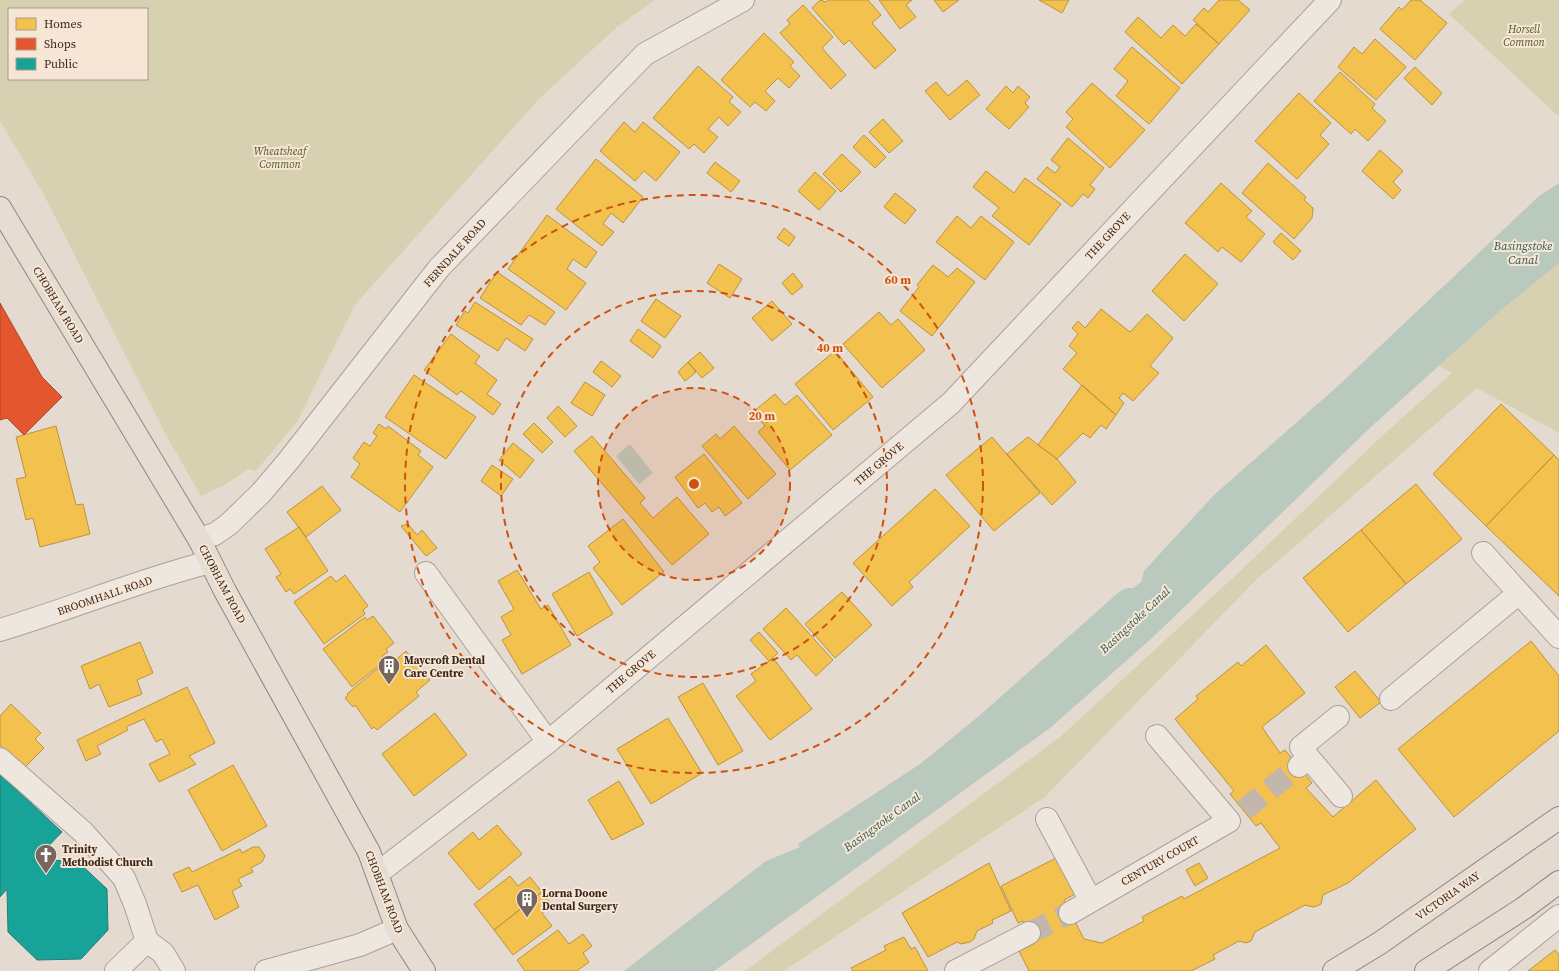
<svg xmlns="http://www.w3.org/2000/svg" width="1559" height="971" viewBox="0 0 1559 971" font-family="'Source Serif 4',serif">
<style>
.green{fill:#d8d1b1;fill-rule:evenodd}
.water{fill:#bac9bd}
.homes{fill:#f2c14e;stroke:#bb9340}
.shops{fill:#e4572e;stroke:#b1492a}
.public{fill:#17a398;stroke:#227e74}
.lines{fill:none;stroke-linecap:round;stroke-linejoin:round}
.minor-tunnel{stroke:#c3b6ac;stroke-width:22;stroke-dasharray:22 11;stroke-linecap:butt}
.minor-casing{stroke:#aba097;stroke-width:24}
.major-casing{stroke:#90867e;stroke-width:24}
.minor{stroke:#eee7e0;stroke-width:22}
.major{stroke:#e5dcd2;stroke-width:22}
.ring{fill:none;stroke:#ce520f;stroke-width:2;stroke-dasharray:7 5}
.labels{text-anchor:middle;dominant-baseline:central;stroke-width:4;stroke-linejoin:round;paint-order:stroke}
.park-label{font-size:11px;font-style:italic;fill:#535625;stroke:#f6e6d5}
.street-label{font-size:11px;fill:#3a271f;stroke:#f6e6d5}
.poi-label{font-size:11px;font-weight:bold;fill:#3a271f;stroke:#f6e6d5;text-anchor:start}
.water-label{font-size:12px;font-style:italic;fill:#2e5a4f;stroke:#f6e6d5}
.centre{fill:#ce520f;stroke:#f6e6d5;stroke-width:2}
.ring-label{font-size:12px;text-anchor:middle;font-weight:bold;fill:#ce520f;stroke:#f6e6d5;stroke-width:4;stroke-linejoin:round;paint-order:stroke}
</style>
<rect width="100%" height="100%" fill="#e5dacf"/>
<path class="green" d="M 0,0 L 655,0 L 617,27 L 539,99 L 355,305 L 297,422 L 256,471 L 248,469 L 225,485 L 201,496 L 167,437 L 44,195 L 0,121 ZM 9,9 L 147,9 L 147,79 L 9,79 Z
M 1465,0 L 1559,0 L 1559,117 L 1449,14 Z
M 1559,263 L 1559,433 L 1477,388 L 1255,581 L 1045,797 L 784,971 L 745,971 L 1060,737 L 1237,574 L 1382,436 L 1452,373 L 1439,366 L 1499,312 Z"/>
<path class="water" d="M 1559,183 L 1559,263 L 1499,312 L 1373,425 L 1151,639 L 1050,728 L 714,971 L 624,971 L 766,861 L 800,847 L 798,844 L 920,764 L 979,716 L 1119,592 L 1126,588 L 1133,588 L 1141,582 L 1144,571 L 1214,495 L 1339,385 L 1539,196 Z
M 630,444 L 653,473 L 639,484 L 616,456 Z"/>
<path class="homes" d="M 820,0 L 826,2 L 828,0 L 868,0 L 881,15 L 872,23 L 896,50 L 875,69 L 849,40 L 844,45 L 812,8 Z
M 879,0 L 912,0 L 906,5 L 916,17 L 900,29 Z
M 934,0 L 959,0 L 943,12 Z
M 1039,0 L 1069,0 L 1062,13 Z
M 1219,0 L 1238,0 L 1250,10 L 1219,44 L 1193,20 L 1204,8 L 1208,12 Z
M 1411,0 L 1420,0 L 1447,23 L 1415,60 L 1380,29 L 1399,7 L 1402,10 Z
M 803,5 L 833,37 L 822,48 L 846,75 L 831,89 L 780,33 L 790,24 L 787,20 Z
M 1138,17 L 1161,38 L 1173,25 L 1185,36 L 1196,24 L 1219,44 L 1182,84 L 1125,32 Z
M 764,33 L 794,62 L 790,66 L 800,76 L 789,88 L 778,78 L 765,91 L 775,101 L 766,111 L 755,102 L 750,107 L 721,80 Z
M 1375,39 L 1406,67 L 1376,100 L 1338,67 L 1354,47 L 1362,54 Z
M 1132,47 L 1180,88 L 1149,124 L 1116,96 L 1128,81 L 1114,69 Z
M 698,66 L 733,97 L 729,102 L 741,112 L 728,126 L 719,117 L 708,129 L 718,137 L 704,153 L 694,144 L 689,149 L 653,118 Z
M 1415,67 L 1442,93 L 1432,105 L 1404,78 Z
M 1340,72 L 1375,104 L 1372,108 L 1386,121 L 1368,141 L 1355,129 L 1351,134 L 1314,101 Z
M 967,80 L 980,95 L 950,120 L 925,91 L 936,82 L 948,96 Z
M 1092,83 L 1145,130 L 1110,168 L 1066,127 L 1073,119 L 1066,112 Z
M 1006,86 L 1013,93 L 1018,86 L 1030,97 L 1025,103 L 1029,107 L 1009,129 L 986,109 Z
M 1299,93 L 1331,123 L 1320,135 L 1329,144 L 1297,179 L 1255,141 Z
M 883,119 L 903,141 L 889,153 L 869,132 Z
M 624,122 L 635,132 L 643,122 L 680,152 L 656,181 L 644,171 L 635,181 L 600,151 Z
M 864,135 L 886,157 L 875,168 L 853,147 Z
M 1068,138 L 1104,168 L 1090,185 L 1095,189 L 1088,198 L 1083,194 L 1072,207 L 1037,179 L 1047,167 L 1055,173 L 1060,167 L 1051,160 Z
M 1380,150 L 1403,171 L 1393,182 L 1401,190 L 1393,199 L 1362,171 Z
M 842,154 L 861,172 L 841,192 L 823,174 Z
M 596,159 L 643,197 L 623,223 L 611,213 L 603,224 L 614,232 L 602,246 L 556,209 Z
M 715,162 L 740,181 L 731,192 L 707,173 Z
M 1268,163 L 1306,197 L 1304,200 L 1313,208 L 1312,218 L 1294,239 L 1242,193 Z
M 986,171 L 1014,193 L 1025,178 L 1061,204 L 1029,245 L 992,216 L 999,208 L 973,187 Z
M 815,172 L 836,191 L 819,210 L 798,191 Z
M 1221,183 L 1252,211 L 1246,217 L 1265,234 L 1241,262 L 1222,247 L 1218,252 L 1185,223 Z
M 895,193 L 916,210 L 905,224 L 884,207 Z
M 547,215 L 597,252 L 586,268 L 573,259 L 567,269 L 586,283 L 566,310 L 508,269 Z
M 957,216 L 971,228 L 981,216 L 1014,242 L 985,280 L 936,242 Z
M 784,228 L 795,237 L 789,246 L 777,238 Z
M 1281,233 L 1301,251 L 1293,260 L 1273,242 Z
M 1185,254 L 1218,284 L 1184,321 L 1152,291 Z
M 719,264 L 742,279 L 730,298 L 707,283 Z
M 933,265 L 948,277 L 957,268 L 975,282 L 932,336 L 900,311 L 919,287 L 917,285 Z
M 497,272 L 555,312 L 545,325 L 529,315 L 521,325 L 480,298 Z
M 793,273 L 803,286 L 792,295 L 782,283 Z
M 656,299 L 681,316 L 665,338 L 641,321 Z
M 772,301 L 792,324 L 772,341 L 752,318 Z
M 475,302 L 533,339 L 525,351 L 506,338 L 498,351 L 456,325 L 465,311 L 468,313 Z
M 1101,309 L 1130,332 L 1147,314 L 1173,338 L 1150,366 L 1159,373 L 1133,401 L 1123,393 L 1119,398 L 1124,403 L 1116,415 L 1063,369 L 1077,353 L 1069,346 L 1078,334 L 1072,328 L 1078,321 L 1085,328 Z
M 879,312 L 891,325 L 898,319 L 925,350 L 882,388 L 843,344 Z
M 638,329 L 661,346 L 653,358 L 630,341 Z
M 451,334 L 480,356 L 475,363 L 497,380 L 487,394 L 501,404 L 493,415 L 461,391 L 457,395 L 424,370 Z
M 835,351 L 873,397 L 833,430 L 795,384 Z
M 700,352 L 714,368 L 702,378 L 688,362 Z
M 601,361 L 621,376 L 612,387 L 593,372 Z
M 688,362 L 696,372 L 685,381 L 678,372 Z
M 414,375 L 476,417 L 446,459 L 385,417 Z
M 585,382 L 605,395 L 592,416 L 571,403 Z
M 1082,385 L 1116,415 L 1106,429 L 1101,425 L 1090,438 L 1083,433 L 1057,459 L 1038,445 Z
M 775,394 L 785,405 L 797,395 L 832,435 L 790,470 L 758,432 L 765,426 L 753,412 Z
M 1501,404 L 1554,455 L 1486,526 L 1433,474 Z
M 558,406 L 577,426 L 565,437 L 547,418 Z
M 534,423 L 553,442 L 542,453 L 523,434 Z
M 379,424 L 386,429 L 388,426 L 421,451 L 418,455 L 433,467 L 400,512 L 351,477 L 360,464 L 353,458 L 364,442 L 370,446 L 377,436 L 373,433 Z
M 56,426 L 76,505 L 83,504 L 90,534 L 40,547 L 33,518 L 26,520 L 16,479 L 26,477 L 16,437 Z
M 734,426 L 776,474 L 748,499 L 702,446 L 716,434 L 720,439 Z
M 592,436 L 645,498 L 640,503 L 653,518 L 677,497 L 709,534 L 672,565 L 574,451 Z
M 992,437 L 1040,493 L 994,531 L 946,475 Z
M 1028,437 L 1057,459 L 1076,482 L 1052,505 L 1007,454 Z
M 513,443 L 534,460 L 520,478 L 499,460 Z
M 704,454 L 742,503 L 725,516 L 719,507 L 712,512 L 705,503 L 698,508 L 675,477 Z
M 1554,455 L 1559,460 L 1559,596 L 1486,526 Z
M 492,465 L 513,479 L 501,496 L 481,481 Z
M 1416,484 L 1462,539 L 1406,584 L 1361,530 Z
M 322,486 L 341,510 L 306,537 L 287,512 Z
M 935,489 L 970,526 L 909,582 L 913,587 L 892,606 L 853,563 Z
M 623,519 L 664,572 L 622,605 L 593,568 L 600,562 L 588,546 Z
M 408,524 L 417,535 L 422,530 L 437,548 L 426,556 L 401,526 Z
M 299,527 L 328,571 L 294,594 L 290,589 L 286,592 L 276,577 L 281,574 L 265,549 Z
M 1361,530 L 1406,584 L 1348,632 L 1303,578 Z
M 517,570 L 541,609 L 548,605 L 571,645 L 522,674 L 502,640 L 511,635 L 501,617 L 514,609 L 498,581 Z
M 589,572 L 613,614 L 577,636 L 552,594 Z
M 345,575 L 368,606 L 363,610 L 365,614 L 324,644 L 294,602 L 331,576 L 336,582 Z
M 842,592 L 872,625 L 835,658 L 805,624 Z
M 786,608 L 833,660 L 816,676 L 797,655 L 791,660 L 763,629 Z
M 373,616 L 394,643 L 386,649 L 388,652 L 382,656 L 386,660 L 352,687 L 323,649 L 365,617 L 367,620 Z
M 759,632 L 778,653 L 769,661 L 750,640 Z
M 1531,641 L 1559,676 L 1559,731 L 1454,817 L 1398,749 Z
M 140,642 L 153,673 L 137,680 L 142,694 L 109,707 L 99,684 L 90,689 L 81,666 Z
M 1266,645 L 1305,693 L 1262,727 L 1280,753 L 1285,750 L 1312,783 L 1306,788 L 1333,817 L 1376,780 L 1416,829 L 1348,883 L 1323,895 L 1321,904 L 1317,906 L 1313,907 L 1305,905 L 1255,932 L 1251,941 L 1246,943 L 1239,941 L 1213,955 L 1215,959 L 1191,971 L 1029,971 L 1019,951 L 1034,944 L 1023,921 L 1018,923 L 1001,886 L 1058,857 L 1077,893 L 1064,900 L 1084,939 L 1102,943 L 1144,921 L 1142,917 L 1182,896 L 1184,899 L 1280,848 L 1261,823 L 1256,826 L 1230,794 L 1234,791 L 1175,719 L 1198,699 L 1196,696 L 1238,662 L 1241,666 Z
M 406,651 L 430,680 L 416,692 L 419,696 L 377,730 L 374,727 L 372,729 L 355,705 L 353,707 L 345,698 L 348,695 L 347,694 L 388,660 L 391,664 Z
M 773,658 L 812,709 L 770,740 L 736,696 L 756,681 L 751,674 Z
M 1355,671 L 1381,702 L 1360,718 L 1335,687 Z
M 703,683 L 743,751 L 718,765 L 678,697 Z
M 187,687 L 215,743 L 189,756 L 196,764 L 159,782 L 149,764 L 170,754 L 162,739 L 156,742 L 144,719 L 126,727 L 128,730 L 97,746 L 101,754 L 86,761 L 77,740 Z
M 11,704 L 41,733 L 35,739 L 44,748 L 24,768 L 0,745 L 0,716 Z
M 435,713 L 467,755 L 414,796 L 382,754 Z
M 668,718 L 702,773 L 651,804 L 617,749 Z
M 233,765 L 267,826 L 222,851 L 188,790 Z
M 619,781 L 644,824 L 612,840 L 588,800 Z
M 497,825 L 522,854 L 479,890 L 448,853 L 473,832 L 479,840 Z
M 253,847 L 259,847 L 265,856 L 262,862 L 251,868 L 253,872 L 238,879 L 242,886 L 232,891 L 239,907 L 215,920 L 198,885 L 182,892 L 173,874 L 189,867 L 192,872 L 240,849 L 242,853 Z
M 989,863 L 1011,911 L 992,920 L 993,923 L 977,931 L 974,939 L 970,942 L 961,944 L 957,942 L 928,957 L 902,913 Z
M 1199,863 L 1208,878 L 1195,886 L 1186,870 Z
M 510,876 L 518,886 L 530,877 L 542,892 L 494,930 L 474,904 Z
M 542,892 L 552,905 L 542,913 L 552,926 L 513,955 L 494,930 Z
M 558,930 L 569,944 L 583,934 L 592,946 L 583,953 L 589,962 L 577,971 L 525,971 L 517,960 Z
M 904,937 L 911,949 L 915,947 L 928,971 L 853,971 L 851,968 L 886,950 L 884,946 Z
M 1555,950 L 1559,955 L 1559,971 L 1528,971 Z"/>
<path class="shops" d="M 0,303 L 42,377 L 62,397 L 24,435 L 7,418 L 0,420 Z"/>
<path class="public" d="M 0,774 L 62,832 L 34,861 L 76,860 L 107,889 L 108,930 L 81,959 L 37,960 L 8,932 L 7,889 L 0,897 Z"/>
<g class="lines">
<path class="minor-tunnel" d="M 1244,810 L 1299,766
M 1029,933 L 1070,913"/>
<g class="minor-casing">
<path id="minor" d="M 199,539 L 215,534 L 228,525 L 261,493 L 289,460 L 439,268 L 645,54 L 743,0
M 1483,553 L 1559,637
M 426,573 L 548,742
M 0,630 C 70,609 139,580 210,562
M 1391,699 L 1519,593
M 1309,758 L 1301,747 L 1338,717
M 0,759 L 83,832 L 124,878 L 135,904 L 147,941 L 163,953 L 174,971
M 1299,766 L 1309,758 L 1341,796
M 1047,819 L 1091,901
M 378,873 L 548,742 L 951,403 L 1330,0
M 1070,913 L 1229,821 L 1157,736
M 116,971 L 147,941
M 266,971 L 360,945 L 397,929
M 956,971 L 1029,933
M 1490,971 L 1559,916"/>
</g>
<g class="major-casing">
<path id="major" d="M 0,208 L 199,539 L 225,591 L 369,852 L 397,929 L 424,971
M 1334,971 L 1380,943 L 1559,818
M 1426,971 L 1524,908 L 1559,882"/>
</g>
<use href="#minor" class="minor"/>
<use href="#major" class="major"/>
</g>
<circle cx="694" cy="484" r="96" fill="#ce520f" fill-opacity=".12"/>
<g class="ring">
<circle cx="694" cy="484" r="96"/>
<circle cx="694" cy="484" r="193"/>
<circle cx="694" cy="484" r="289"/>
</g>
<defs>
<g id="building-pin" transform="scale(1.15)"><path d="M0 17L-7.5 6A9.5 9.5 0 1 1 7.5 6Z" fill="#76665d" stroke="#f6e6d5"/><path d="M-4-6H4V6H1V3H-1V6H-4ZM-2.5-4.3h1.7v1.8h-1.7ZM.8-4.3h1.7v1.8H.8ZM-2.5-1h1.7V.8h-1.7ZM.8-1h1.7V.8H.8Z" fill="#fff"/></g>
<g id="church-pin" transform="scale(1.15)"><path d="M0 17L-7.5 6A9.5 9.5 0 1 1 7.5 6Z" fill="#76665d" stroke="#f6e6d5"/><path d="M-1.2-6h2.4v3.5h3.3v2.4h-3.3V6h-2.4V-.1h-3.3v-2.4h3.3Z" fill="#fff"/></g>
</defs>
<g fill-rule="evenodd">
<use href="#building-pin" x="389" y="666"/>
<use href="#church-pin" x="46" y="855"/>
<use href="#building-pin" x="527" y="899"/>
</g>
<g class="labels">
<g class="park-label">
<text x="1524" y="29">Horsell<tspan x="1524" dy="13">Common</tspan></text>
<text x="280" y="151">Wheatsheaf<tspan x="280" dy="13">Common</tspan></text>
</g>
<g class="street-label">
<text transform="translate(1108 236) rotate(-47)">THE GROVE</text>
<text transform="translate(455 253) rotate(-48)">FERNDALE ROAD</text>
<text transform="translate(58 305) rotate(59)">CHOBHAM ROAD</text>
<text transform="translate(879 464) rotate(-40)">THE GROVE</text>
<text transform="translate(222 584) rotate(62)">CHOBHAM ROAD</text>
<text transform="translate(105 596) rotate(-19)">BROOMHALL ROAD</text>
<text transform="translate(631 672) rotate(-40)">THE GROVE</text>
<text transform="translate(1160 861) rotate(-30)">CENTURY COURT</text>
<text transform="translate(384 892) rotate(69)">CHOBHAM ROAD</text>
<text transform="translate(1448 896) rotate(-35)">VICTORIA WAY</text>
</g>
<g class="poi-label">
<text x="404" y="660">Maycroft Dental<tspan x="404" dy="13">Care Centre</tspan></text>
<text x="62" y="849">Trinity<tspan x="62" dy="13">Methodist Church</tspan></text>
<text x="542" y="893">Lorna Doone<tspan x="542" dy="13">Dental Surgery</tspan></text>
</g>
<g class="water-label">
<text x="1523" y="246">Basingstoke<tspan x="1523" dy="14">Canal</tspan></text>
<text transform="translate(1135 620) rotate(-43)">Basingstoke Canal</text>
<text transform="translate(882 822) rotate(-36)">Basingstoke Canal</text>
</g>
</g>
<circle cx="694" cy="484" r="6" class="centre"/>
<g class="ring-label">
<text x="898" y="284">60 m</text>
<text x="830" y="352">40 m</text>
<text x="762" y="420">20 m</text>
</g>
<rect x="8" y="8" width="140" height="72" fill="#f6e6d5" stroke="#ab9a8c"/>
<rect x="16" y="18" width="20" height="12" fill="#f2c14e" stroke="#ab9a8c"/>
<text x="44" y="28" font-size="12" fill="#3a271f">Homes</text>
<rect x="16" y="38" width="20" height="12" fill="#e4572e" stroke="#ab9a8c"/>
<text x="44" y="48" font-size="12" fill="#3a271f">Shops</text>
<rect x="16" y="58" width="20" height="12" fill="#17a398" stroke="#ab9a8c"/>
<text x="44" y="68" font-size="12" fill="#3a271f">Public</text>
</svg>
